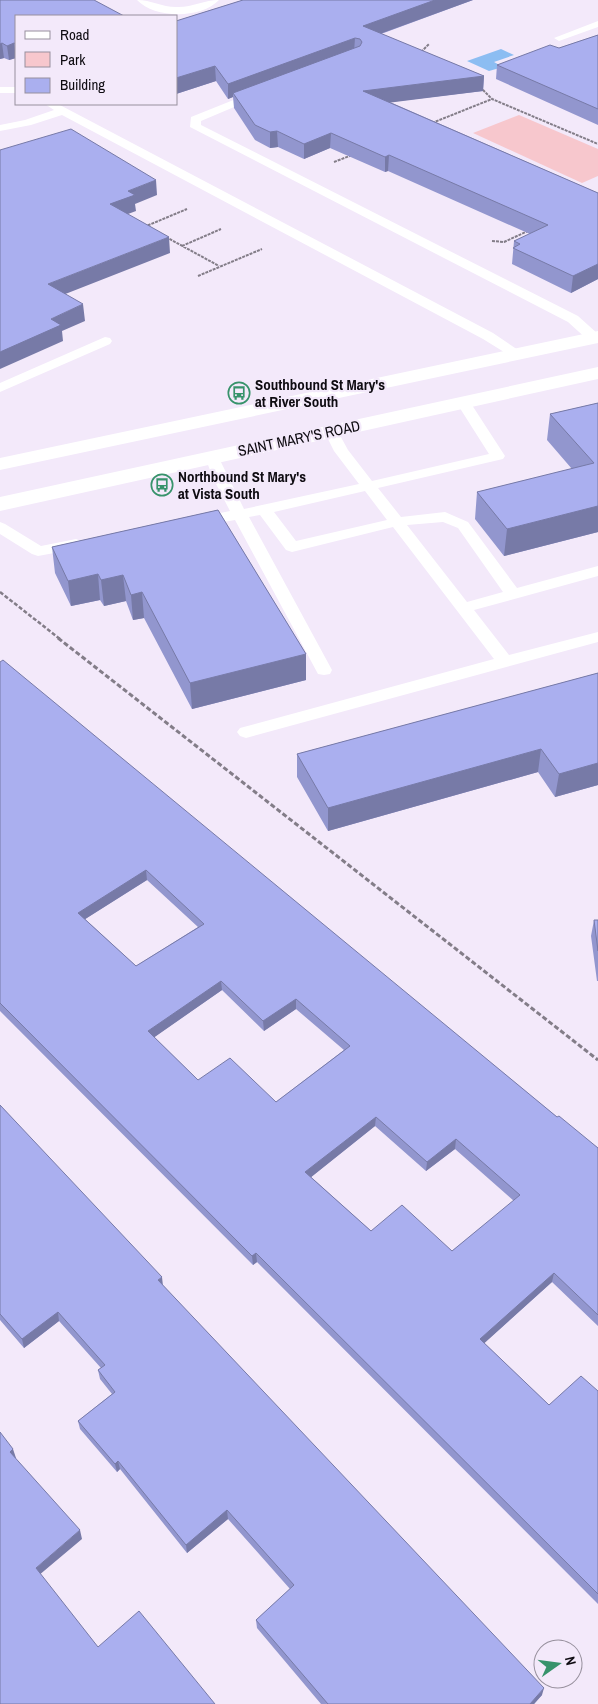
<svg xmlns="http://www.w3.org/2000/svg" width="598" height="1704" viewBox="0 0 598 1704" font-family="'Archivo Narrow',sans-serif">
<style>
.green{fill:#f7c7cd}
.water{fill:#8cbdf2}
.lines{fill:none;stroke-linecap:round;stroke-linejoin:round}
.path-far2{stroke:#837d88;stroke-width:2;stroke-dasharray:3 1;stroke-linecap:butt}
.path-far1{stroke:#837d88;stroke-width:2.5;stroke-dasharray:4 2;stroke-linecap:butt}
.path{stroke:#837d88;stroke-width:3;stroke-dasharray:5 2.5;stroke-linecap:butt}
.lane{fill:#fff;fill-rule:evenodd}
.secondary{fill:#fff;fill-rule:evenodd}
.wall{fill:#9296ce;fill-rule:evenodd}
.shaded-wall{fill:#777aa7}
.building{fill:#aaafef;stroke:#777aa7;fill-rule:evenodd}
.labels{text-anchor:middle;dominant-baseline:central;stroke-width:4.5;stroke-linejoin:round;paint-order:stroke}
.far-poi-label{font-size:15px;font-weight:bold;fill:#0e0b11;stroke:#f3e9fa;text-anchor:start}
.far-street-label{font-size:15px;fill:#0e0b11;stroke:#f3e9fa}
</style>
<rect width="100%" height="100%" fill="#f3e9fa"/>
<path class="green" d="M 519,115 L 598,149 L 598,176 L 582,183 L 473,133 Z"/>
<path class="water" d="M 501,49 L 514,55 L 494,62 L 503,67 L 489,71 L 467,61 Z"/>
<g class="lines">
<path class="path-far2" d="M 421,52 L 429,44
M 480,87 L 492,99 L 598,144
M 432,123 L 492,99
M 334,162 L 352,155
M 144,227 L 187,209
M 166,237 L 219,266
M 492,241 L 504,242 L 528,231
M 182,246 L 221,229
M 198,276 L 262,249"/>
<path class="path-far1" d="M 0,592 L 60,639"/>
<path class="path" d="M 58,638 L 598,1060"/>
<path class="lane" d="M 137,0 C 151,0 162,7 176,7 C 191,8 204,0 219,0 C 201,19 155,19 137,0 Z
M 598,21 L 598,27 L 559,41 L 554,38 Z
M 0,87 L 16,87 L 16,93 L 0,93 Z
M 256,91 L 260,92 L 261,94 L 260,96 L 201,121 L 201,125 L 578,316 L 598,334 L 598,341 L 589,341 L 568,322 L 190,127 L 191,117 Z
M 45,104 L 58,104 L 493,333 L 524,354 L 522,357 L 512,357 L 483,339 L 62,115 L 31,125 L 0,131 L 0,125 L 25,120 L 54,110 Z
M 105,337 L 110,338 L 112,341 L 110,344 L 0,392 L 0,383 Z
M 463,398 L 470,402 L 505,456 L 503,459 L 378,488 L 401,517 L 445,512 L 468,522 L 517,588 L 598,566 L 598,576 L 474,610 L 509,655 L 598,632 L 598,642 L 246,738 L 240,736 L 237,732 L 240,728 L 494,659 L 393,527 L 292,552 L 286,550 L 260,515 L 249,517 L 332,670 L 330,674 L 324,675 L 318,674 L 235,520 L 196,527 L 191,525 L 188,522 L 191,519 L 230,511 L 213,478 L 205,457 L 207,454 L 217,454 L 244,509 L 359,484 L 334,451 L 324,431 L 326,428 L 336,428 L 348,450 L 372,481 L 489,454 L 456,402 ZM 365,491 L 387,520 L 296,541 L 274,512 ZM 443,522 L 458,528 L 503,592 L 467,602 L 407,525 Z
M 0,522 L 5,524 L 41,546 L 76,539 L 81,541 L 84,544 L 81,547 L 76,549 L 38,556 L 32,554 L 0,534 Z"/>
<path class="secondary" d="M 598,331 L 598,343 L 0,470 L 0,458 Z
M 598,367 L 598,379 L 0,511 L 0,497 Z"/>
</g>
<path class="wall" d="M 0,0 L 16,16 L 16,58 L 9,60 L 4,58 L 0,59 Z
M 243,0 L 473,0 L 381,34 L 484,76 L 483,91 L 390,102 L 598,193 L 598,279 L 571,293 L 512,264 L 514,241 L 530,234 L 388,171 L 385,172 L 330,148 L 304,159 L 278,147 L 270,148 L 255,140 L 234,108 L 233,97 L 228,99 L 216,81 L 176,94 L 176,21 Z
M 598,35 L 598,125 L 496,79 L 497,65 L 559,48 Z
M 598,403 L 598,532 L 504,556 L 475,519 L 477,492 L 572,469 L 547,440 L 550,414 Z
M 218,510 L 306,654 L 306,680 L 192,709 L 144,618 L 133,620 L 126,601 L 104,606 L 100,600 L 71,606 L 55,573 L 52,547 Z
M 0,662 L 557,1117 L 598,1148 L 598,1326 L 552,1282 L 484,1343 L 549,1405 L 598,1391 L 598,1604 L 257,1262 L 253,1265 L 0,1011 ZM 147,880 L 198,927 L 136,966 L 85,919 ZM 222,990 L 264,1031 L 296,1009 L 344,1050 L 276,1102 L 198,1080 L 154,1037 ZM 375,1126 L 426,1171 L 455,1149 L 514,1201 L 452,1251 L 371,1231 L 311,1177 Z
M 598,673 L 598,785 L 555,797 L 538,772 L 328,831 L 297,777 L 297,754 Z
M 594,920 L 598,920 L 598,981 L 597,981 L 591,936 Z
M 0,1105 L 163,1286 L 542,1695 L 534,1704 L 321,1704 L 257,1628 L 256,1620 L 290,1589 L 228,1519 L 187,1553 L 120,1469 L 117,1472 L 80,1429 L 78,1421 L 112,1394 L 100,1379 L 98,1370 L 101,1368 L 59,1321 L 24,1348 L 0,1320 Z"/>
<path class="shaded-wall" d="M 435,0 L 473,0 L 363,40 L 363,26 Z
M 355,38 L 354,52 L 233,93 L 233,97 L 228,99 L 228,84 Z
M 2,43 L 4,58 L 0,59 L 0,44 Z
M 14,43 L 16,58 L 9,60 L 7,46 Z
M 215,66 L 216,81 L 176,94 L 176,78 Z
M 484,76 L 483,91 L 363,106 L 363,91 Z
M 277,131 L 278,147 L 270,148 L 270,132 Z
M 331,133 L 330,148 L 304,159 L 304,144 Z
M 389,155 L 388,171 L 385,172 L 385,157 Z
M 156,180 L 157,195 L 135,204 L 136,211 L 112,220 L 110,204 L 128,191 Z
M 169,237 L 170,253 L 50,300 L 48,284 Z
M 598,264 L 598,279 L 571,293 L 573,276 Z
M 83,304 L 85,321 L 62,331 L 63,341 L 0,369 L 0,352 L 51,319 Z
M 598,506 L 598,532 L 504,556 L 507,529 Z
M 98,574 L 100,600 L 71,606 L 68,581 Z
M 123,575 L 126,601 L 104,606 L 101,580 Z
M 142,592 L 144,618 L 133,620 L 131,595 Z
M 306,654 L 306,680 L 192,709 L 190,683 Z
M 541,749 L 538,772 L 328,831 L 328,808 Z
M 598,763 L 598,785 L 555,797 L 559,774 Z
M 146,870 L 147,880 L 79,923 L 78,913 Z
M 221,981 L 222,990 L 149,1041 L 148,1031 Z
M 296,999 L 296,1009 L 264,1031 L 263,1021 Z
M 376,1117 L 375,1126 L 305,1182 L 305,1172 Z
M 456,1139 L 455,1149 L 426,1171 L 427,1162 Z
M 256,1253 L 257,1262 L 253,1265 L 252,1256 Z
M 554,1273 L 552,1282 L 479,1348 L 480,1339 Z
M 162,1277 L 163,1286 L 158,1280 Z
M 58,1312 L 59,1321 L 24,1348 L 22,1339 Z
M 13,1449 L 16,1458 L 12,1461 L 10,1452 Z
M 118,1461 L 120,1469 L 117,1472 L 115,1464 Z
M 227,1510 L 228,1519 L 187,1553 L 186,1545 Z
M 80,1530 L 82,1539 L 38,1576 L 36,1568 Z
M 544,1688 L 542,1695 L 534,1704 L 530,1704 Z"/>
<path class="building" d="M 0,0 L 94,0 L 124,16 L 16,16 L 16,44 L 14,43 L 7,46 L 2,43 L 0,44 Z
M 243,0 L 435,0 L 363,26 L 484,76 L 363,91 L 598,193 L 598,264 L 573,276 L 513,248 L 520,244 L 514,241 L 548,225 L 389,155 L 385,157 L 331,133 L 304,144 L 277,131 L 270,132 L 255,125 L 233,93 L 360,46 L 362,42 L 360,39 L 355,38 L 228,84 L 215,66 L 176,78 L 176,21 Z
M 598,35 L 598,109 L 497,65 L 550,45 L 559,48 Z
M 71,129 L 156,180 L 128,191 L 135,195 L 110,204 L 169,237 L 48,284 L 83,304 L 51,319 L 61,325 L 0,352 L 0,150 Z
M 598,403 L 598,506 L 507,529 L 477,492 L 594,463 L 550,414 Z
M 218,510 L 306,654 L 190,683 L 142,592 L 131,595 L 123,575 L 101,580 L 98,574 L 68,581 L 52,547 Z
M 3,660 L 557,1117 L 559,1116 L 598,1148 L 598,1315 L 554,1273 L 480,1339 L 549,1405 L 581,1376 L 598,1391 L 598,1594 L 256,1253 L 252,1256 L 0,1003 L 0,662 ZM 146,870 L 204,924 L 136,966 L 78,913 ZM 221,981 L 263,1021 L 296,999 L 350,1046 L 276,1102 L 230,1058 L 198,1080 L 148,1031 ZM 376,1117 L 427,1162 L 456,1139 L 520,1195 L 452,1251 L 402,1205 L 371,1231 L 305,1172 Z
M 598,673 L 598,763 L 559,774 L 541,749 L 328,808 L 297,754 Z
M 594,920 L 598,920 L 598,951 Z
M 0,1105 L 162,1277 L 158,1280 L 544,1688 L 530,1704 L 328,1704 L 256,1620 L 294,1585 L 227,1510 L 186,1545 L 118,1461 L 115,1464 L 78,1421 L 115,1392 L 98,1370 L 105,1365 L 58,1312 L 22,1339 L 0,1314 Z
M 0,1432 L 13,1449 L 10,1452 L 80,1530 L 36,1568 L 98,1647 L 139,1611 L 215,1704 L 0,1704 Z"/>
<defs>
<g id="bus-ring" transform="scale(1.125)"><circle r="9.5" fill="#f3e9fa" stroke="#37936b" stroke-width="1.5"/><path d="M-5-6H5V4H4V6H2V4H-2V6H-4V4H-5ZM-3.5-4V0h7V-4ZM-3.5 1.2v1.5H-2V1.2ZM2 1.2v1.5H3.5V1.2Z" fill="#37936b"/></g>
</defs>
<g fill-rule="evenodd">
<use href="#bus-ring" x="239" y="393"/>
<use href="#bus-ring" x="162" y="485"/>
</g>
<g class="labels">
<g class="far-poi-label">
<text x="255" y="384">Southbound St Mary's<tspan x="255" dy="17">at River South</tspan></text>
<text x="178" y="476">Northbound St Mary's<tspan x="178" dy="17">at Vista South</tspan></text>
</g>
<g class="far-street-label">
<text transform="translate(299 438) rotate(-12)">SAINT MARY'S ROAD</text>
</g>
</g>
<rect x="15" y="15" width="162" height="90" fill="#f3e9fa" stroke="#97909d"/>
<rect x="25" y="31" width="25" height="8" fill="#ffffff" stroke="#97909d"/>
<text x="60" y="40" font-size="15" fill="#0e0b11">Road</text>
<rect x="25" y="52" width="25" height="15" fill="#f7c7cd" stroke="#97909d"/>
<text x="60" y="65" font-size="15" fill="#0e0b11">Park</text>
<rect x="25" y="78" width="25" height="15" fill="#aaafef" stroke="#97909d"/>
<text x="60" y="90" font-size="15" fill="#0e0b11">Building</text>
<g transform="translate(558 1664) rotate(76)"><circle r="24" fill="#f3e9fa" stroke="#97909d"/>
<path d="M0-4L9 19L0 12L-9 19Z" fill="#37936b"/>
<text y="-8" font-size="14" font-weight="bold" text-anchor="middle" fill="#0e0b11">N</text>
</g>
</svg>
